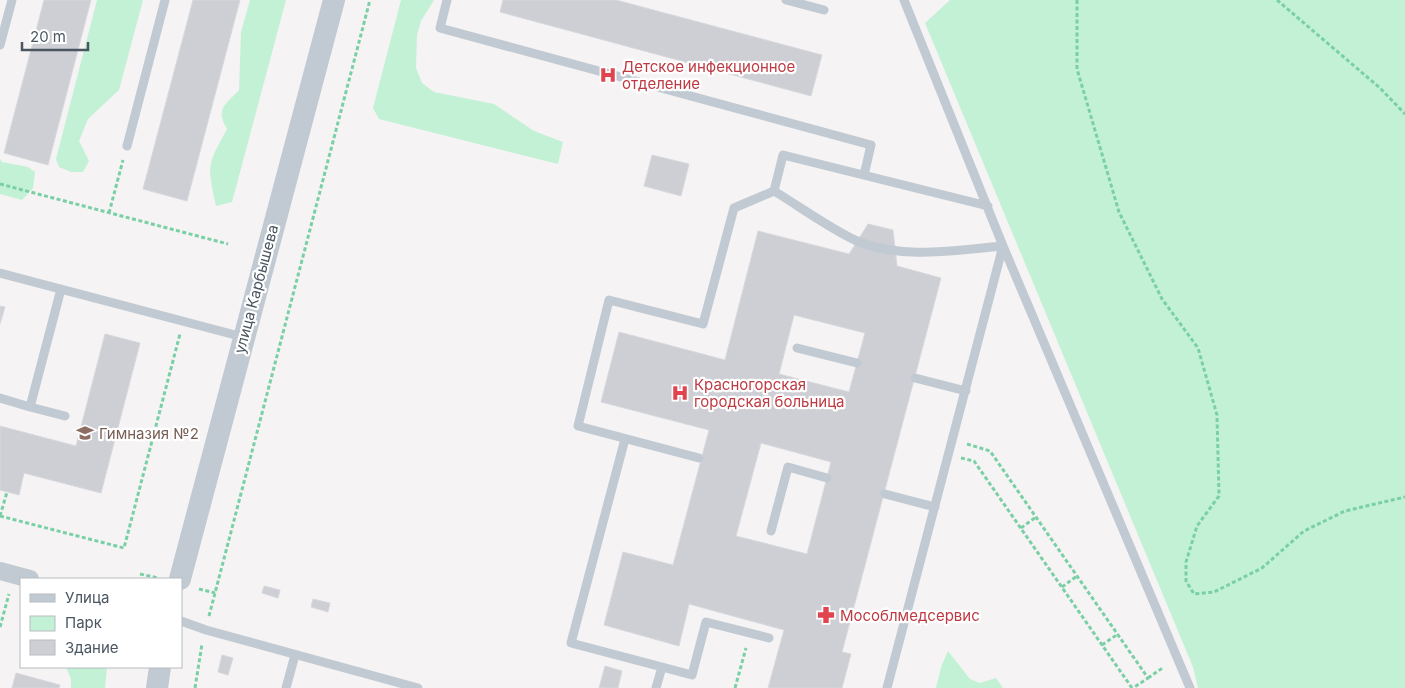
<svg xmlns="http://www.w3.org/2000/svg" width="1405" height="688" viewBox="0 0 1405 688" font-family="Inter,sans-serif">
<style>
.green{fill:#c3f1d5}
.building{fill:#cdcfd5;stroke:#d7d9de;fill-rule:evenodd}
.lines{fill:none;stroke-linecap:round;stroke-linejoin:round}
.path{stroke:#7ad0a6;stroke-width:3;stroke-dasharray:4 2.5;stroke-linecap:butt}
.service{stroke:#c1cad2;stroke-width:9}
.minor{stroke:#c1cad2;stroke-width:18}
.tertiary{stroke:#c1cad2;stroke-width:22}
.labels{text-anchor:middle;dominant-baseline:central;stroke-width:4.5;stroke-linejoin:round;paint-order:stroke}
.health-label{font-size:15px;fill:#be3a42;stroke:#fff;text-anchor:start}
.street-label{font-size:15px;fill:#4a5661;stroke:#fff}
.education-label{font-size:15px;fill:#785e54;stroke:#fff;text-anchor:start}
</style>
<rect width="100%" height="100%" fill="#f5f3f3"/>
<path class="green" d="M 97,0 L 143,0 L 119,90 L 88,119 L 79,141 L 89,161 L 83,172 L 71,172 L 59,167 L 56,159 Z
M 250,0 L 286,0 L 232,202 L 216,206 C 207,164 207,166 227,129 C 215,109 225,105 239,90 L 241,32 Z
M 401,0 L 434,0 L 421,21 L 417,35 L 416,68 L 422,83 L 434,92 L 494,104 L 534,131 L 563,142 L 558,164 L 379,119 L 373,108 Z
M 950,0 L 1405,0 L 1405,688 L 1198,688 L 1193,667 L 925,23 Z
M 0,159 L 2,162 L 28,167 L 35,172 L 33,188 L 22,200 L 0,194 Z
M 948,651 L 970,679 L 980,683 L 996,678 L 1003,688 L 936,688 L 941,667 Z
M 66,667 L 107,667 L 105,688 L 71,688 L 71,679 Z"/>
<path class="building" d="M 44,0 L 91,0 L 48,165 L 4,153 Z
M 193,0 L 240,0 L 187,201 L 143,189 Z
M 503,0 L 616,0 L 822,55 L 811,96 L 500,12 Z
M 652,155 L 689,164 L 681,196 L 644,186 Z
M 868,224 L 893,230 L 897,266 L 941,278 L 842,652 L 851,654 L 842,688 L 768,688 L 784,630 L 689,604 L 679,646 L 604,625 L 623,552 L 673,565 L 709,430 L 601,402 L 619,332 L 725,360 L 758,231 L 849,254 ZM 794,315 L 865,333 L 849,392 L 779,374 ZM 761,443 L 831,462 L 807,554 L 736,536 Z
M 0,306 L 5,307 L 0,324 Z
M 105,334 L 140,343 L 101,493 L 24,473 L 19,495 L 0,490 L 0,426 L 76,446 Z
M 264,586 L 280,590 L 278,598 L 262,593 Z
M 313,599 L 330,603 L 328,612 L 311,607 Z
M 222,655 L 233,658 L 228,675 L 218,672 Z
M 605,666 L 622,671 L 618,688 L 599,688 Z
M 16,673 L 60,685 L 59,688 L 12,688 Z"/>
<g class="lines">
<path class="path" d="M 1077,0 L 1077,69 L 1119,212 L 1162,299 L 1198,348 L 1217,415 L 1219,496 L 1197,526 L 1186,562 L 1186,581 L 1194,594 L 1214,592 L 1262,568 L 1304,531 L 1345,511 L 1405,497
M 1277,0 L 1380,88 L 1405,114
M 0,184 L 228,244
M 109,213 L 123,160
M 967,444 L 990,451 L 1148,678 L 1133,688
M 961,458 L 974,461 L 1132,688
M 0,516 L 124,548 L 180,334
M 0,516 L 7,492
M 1021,528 L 1036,517
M 140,574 L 158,578
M 1062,587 L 1077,576
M 199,589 L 215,593
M 209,616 L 370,0
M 0,627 L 9,594
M 1102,645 L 1118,634
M 1148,678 L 1164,667
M 195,688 L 202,644
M 735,688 L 746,648"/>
<path class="service" d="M 447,0 L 440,28 L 871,145 L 864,175
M 786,0 L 824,10
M 904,0 L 1003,246 L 1190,688
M 0,45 L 12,0
M 127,146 L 165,0
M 0,273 L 243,337
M 797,348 L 857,363
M 915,378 L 966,391
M 0,398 L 30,407 L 61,289
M 30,407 L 65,416
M 625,439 L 571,643 L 662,667 L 656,688
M 699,458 L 578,426 L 609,300 L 703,324 L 734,208 L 774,191
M 885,494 L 935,507
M 771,531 L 788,467 L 827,478
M 181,621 L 206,630 L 418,688
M 662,667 L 692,675 L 706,622 L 769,638
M 286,688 L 295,655
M 887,688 L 1003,246 C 956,250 902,260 857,241 C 832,230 799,206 774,191 L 783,155 L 988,206"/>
<path class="minor" d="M 0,571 L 30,579"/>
<path class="tertiary" d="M 180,579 L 334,0
M 157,688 L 160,667"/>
</g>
<defs>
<g id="hospital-bare" transform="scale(1.35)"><path d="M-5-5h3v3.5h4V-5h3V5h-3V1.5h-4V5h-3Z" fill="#e0444e" stroke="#fff" stroke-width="2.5" paint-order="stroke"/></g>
<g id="school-bare" transform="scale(1.35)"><path d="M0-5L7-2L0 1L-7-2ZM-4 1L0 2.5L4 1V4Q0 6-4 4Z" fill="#8d6e63" stroke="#fff" stroke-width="2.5" paint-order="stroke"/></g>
<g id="pharmacy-bare" transform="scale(1.35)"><path d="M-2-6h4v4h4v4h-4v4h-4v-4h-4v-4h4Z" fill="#e0444e" stroke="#fff" stroke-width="2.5" paint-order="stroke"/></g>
</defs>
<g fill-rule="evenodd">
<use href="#hospital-bare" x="608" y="75"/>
<use href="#hospital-bare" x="680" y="393"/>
<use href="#school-bare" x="85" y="433"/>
<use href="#pharmacy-bare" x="826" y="615"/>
</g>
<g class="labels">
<g class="health-label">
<text x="622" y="66">Детское инфекционное<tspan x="622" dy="17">отделение</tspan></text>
<text x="694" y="384">Красногорская<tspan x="694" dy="17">городская больница</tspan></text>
<text x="840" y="615">Мособлмедсервис</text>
</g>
<g class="street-label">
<text transform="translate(256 289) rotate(-75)">улица Карбышева</text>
</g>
<g class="education-label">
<text x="99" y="433">Гимназия №2</text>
</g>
</g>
<rect x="20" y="578" width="162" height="90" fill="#ffffff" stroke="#b7bbc0"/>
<rect x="30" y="594" width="25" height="8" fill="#c1cad2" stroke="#b7bbc0"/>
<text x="65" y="603" font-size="15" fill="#4a5661">Улица</text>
<rect x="30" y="616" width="25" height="15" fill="#c3f1d5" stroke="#b7bbc0"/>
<text x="65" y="628" font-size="15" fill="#4a5661">Парк</text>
<rect x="30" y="640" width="25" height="15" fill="#cdcfd5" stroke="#b7bbc0"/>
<text x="65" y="653" font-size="15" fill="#4a5661">Здание</text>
<path d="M22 42v8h66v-8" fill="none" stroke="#4a5661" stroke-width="2.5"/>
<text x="30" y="42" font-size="15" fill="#4a5661" stroke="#ffffff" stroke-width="4" paint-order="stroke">20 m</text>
</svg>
